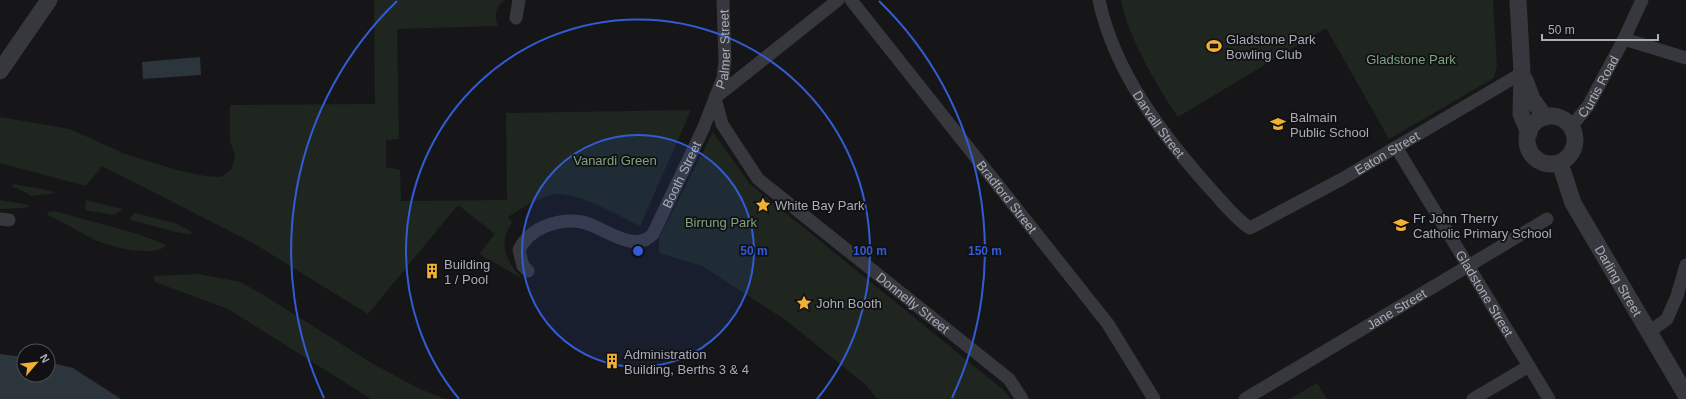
<svg xmlns="http://www.w3.org/2000/svg" width="1686" height="399" viewBox="0 0 1686 399" font-family="Arial,sans-serif">
<style>
.green{fill:#1e261f}
.water{fill:#2c353c}
.lines{fill:none;stroke-linecap:round;stroke-linejoin:round}
.minor{stroke:#37383d;stroke-width:13}
.tertiary{stroke:#37383d;stroke-width:17}
.ring{fill:none;stroke:#325cd3;stroke-width:2}
.labels{text-anchor:middle;dominant-baseline:central;stroke-width:3.5;stroke-linejoin:round;paint-order:stroke}
.poi-label{font-size:13px;fill:#a8adb8;stroke:#111113;text-anchor:start}
.street-label{font-size:13px;fill:#a8adb8;stroke:#111113}
.park-label{font-size:13px;fill:#7fa381;stroke:#111113}
.centre{fill:#325cd3;stroke:#111113;stroke-width:2}
.ring-label{font-size:12px;text-anchor:middle;font-weight:bold;fill:#325cd3;stroke:#111113;stroke-width:3.5;stroke-linejoin:round;paint-order:stroke}
</style>
<rect width="100%" height="100%" fill="#161618"/>
<path class="green" d="M 374,0 L 505,0 C 495,7 494,16 498,26 L 397,29 L 399,139 L 386,140 L 386,167 L 400,170 L 401,201 L 507,200 L 506,113 L 691,110 L 640,226 C 615,214 588,197 560,194 C 545,193 520,209 508,217 L 512,222 C 498,244 505,261 523,279 L 479,254 L 495,234 L 458,205 L 368,314 L 253,243 L 102,166 L 86,186 L 0,163 L 0,117 L 70,129 L 125,154 L 177,170 L 205,176 L 221,177 L 231,170 L 235,156 L 230,141 L 230,105 L 375,104 Z
M 1121,0 L 1493,0 L 1497,65 L 1494,78 L 1389,139 L 1326,28 L 1178,117 C 1158,88 1127,35 1121,0 Z
M 713,132 L 750,184 L 1006,392 L 1011,399 L 877,399 L 867,386 L 787,321 L 702,266 L 659,253 L 659,238 Z
M 13,184 L 52,191 L 56,193 L 32,196 L 12,186 Z
M 0,200 L 30,205 L 25,208 L 0,209 Z
M 86,200 L 123,209 L 114,215 L 85,210 Z
M 54,211 L 138,234 L 166,245 C 157,258 112,247 100,242 C 82,235 66,222 47,215 L 48,212 Z
M 135,213 L 175,223 L 192,232 L 191,234 C 182,235 143,223 131,220 L 130,218 Z
M 199,274 L 240,282 L 262,294 L 373,364 L 420,389 L 445,399 L 371,399 L 228,309 L 155,282 L 153,276 Z
M 1317,383 L 1327,399 L 1290,399 Z"/>
<path class="water" d="M 200,57 L 201,75 L 143,79 L 142,62 Z
M 0,354 L 24,357 L 24,375 L 48,375 L 48,362 L 73,368 L 121,399 L 0,399 Z"/>
<g class="lines">
<g class="minor">
<path id="s1" d="M 851,0 L 1108,324 L 1154,399"/>
<path id="s2" d="M 1099,0 C 1114,73 1166,140 1215,194 C 1225,205 1237,220 1250,228 L 1342,179 L 1522,73"/>
<path d="M 516,18 L 519,0"/>
<path d="M 1624,39 L 1686,58"/>
<path d="M 716,97 L 838,0"/>
<path id="s3" d="M 715,98 L 722,124 L 758,179 L 1009,379 L 1022,399"/>
<path id="s4" d="M 1571,127 L 1588,106 L 1624,39 L 1642,0"/>
<path id="s5" d="M 1396,147 L 1549,399"/>
<path d="M 0,219 L 9,220"/>
<path id="s6" d="M 528,271 L 523,266 L 519,250 C 529,228 558,218 582,222 C 603,226 634,255 653,234 L 703,129 L 723,78 L 725,60 L 723,0"/>
<path d="M 1649,332 L 1667,319 L 1677,296 L 1686,265"/>
<path id="s7" d="M 1245,399 L 1547,219"/>
<path d="M 1473,399 L 1529,366"/>
</g>
<g class="tertiary">
<path d="M 1518,0 L 1522,73 L 1521,114 L 1529,133"/>
<path d="M 0,71 L 49,0"/>
<path d="M 1525,80 L 1532,99 L 1545,117"/>
<circle cx="1551" cy="140" r="24"/>
<path id="s8" d="M 1560,163 L 1573,203 L 1686,395"/>
</g>
</g>
<circle cx="638" cy="251" r="116" fill="#325cd3" fill-opacity=".12"/>
<g class="ring">
<circle cx="638" cy="251" r="116"/>
<path d="M459 399A232 232 0 1 1 817 399"/>
<path d="M324 398A347 347 0 0 1 397 1M879 1A347 347 0 0 1 952 398"/>
</g>
<defs>
<g id="stadium-bare" transform="scale(1.2)"><path d="M0-5a6.5 5 0 1 0 0 10a6.5 5 0 1 0 0-10ZM-3.5-1.8h7v3.6h-7Z" fill="#f2b134" stroke="#111113" stroke-width="2.5" paint-order="stroke"/></g>
<g id="school-bare" transform="scale(1.2)"><path d="M0-5L7-2L0 1L-7-2ZM-4 1L0 2.5L4 1V4Q0 6-4 4Z" fill="#f2b134" stroke="#111113" stroke-width="2.5" paint-order="stroke"/></g>
<g id="sight-bare" transform="scale(1.2)"><path d="M0-6L1.8-2.2L6-1.7L2.9 1.2L3.7 5.4L0 3.3L-3.7 5.4L-2.9 1.2L-6-1.7L-1.8-2.2Z" fill="#f2b134" stroke="#111113" stroke-width="2.5" paint-order="stroke"/></g>
<g id="building-bare" transform="scale(1.2)"><path d="M-4-6H4V6H1V3H-1V6H-4ZM-2.5-4.3h1.7v1.8h-1.7ZM.8-4.3h1.7v1.8H.8ZM-2.5-1h1.7V.8h-1.7ZM.8-1h1.7V.8H.8Z" fill="#f2b134" stroke="#111113" stroke-width="2.5" paint-order="stroke"/></g>
</defs>
<g fill-rule="evenodd">
<use href="#stadium-bare" x="1214" y="46"/>
<use href="#school-bare" x="1278" y="124"/>
<use href="#sight-bare" x="763" y="205"/>
<use href="#school-bare" x="1401" y="225"/>
<use href="#building-bare" x="432" y="271"/>
<use href="#sight-bare" x="804" y="303"/>
<use href="#building-bare" x="612" y="361"/>
</g>
<g class="labels">
<g class="poi-label">
<text x="1226" y="39">Gladstone Park<tspan x="1226" dy="15">Bowling Club</tspan></text>
<text x="1290" y="117">Balmain<tspan x="1290" dy="15">Public School</tspan></text>
<text x="775" y="205">White Bay Park</text>
<text x="1413" y="218">Fr John Therry<tspan x="1413" dy="15">Catholic Primary School</tspan></text>
<text x="444" y="264">Building<tspan x="444" dy="15">1 / Pool</tspan></text>
<text x="816" y="303">John Booth</text>
<text x="624" y="354">Administration<tspan x="624" dy="15">Building, Berths 3 &amp; 4</tspan></text>
</g>
<g class="street-label">
<text stroke="none"><textPath href="#s6" startOffset="374">Palmer Street</textPath></text>
<text stroke="none"><textPath href="#s4" startOffset="49">Curtis Road</textPath></text>
<text stroke="none"><textPath href="#s2" startOffset="139">Darvall Street</textPath></text>
<text stroke="none"><textPath href="#s2" startOffset="434">Eaton Street</textPath></text>
<text stroke="none"><textPath href="#s6" startOffset="240">Booth Street</textPath></text>
<text stroke="none"><textPath href="#s1" startOffset="251">Bradford Street</textPath></text>
<text stroke="none"><textPath href="#s8" startOffset="132">Darling Street</textPath></text>
<text stroke="none"><textPath href="#s5" startOffset="171">Gladstone Street</textPath></text>
<text stroke="none"><textPath href="#s3" startOffset="291">Donnelly Street</textPath></text>
<text stroke="none"><textPath href="#s7" startOffset="176">Jane Street</textPath></text>
</g>
<g class="park-label">
<text x="1411" y="59">Gladstone Park</text>
<text x="615" y="160">Vanardi Green</text>
<text x="721" y="222">Birrung Park</text>
</g>
</g>
<circle cx="638" cy="251" r="6" class="centre"/>
<g class="ring-label">
<text x="754" y="255">50 m</text>
<text x="870" y="255">100 m</text>
<text x="985" y="255">150 m</text>
</g>
<g transform="translate(36 363) rotate(62)"><circle r="19" fill="#111113" stroke="#4d4f55"/>
<path d="M0-3L7 15L0 10L-7 15Z" fill="#f2b134"/>
<text y="-6" font-size="11" font-weight="bold" text-anchor="middle" fill="#a8adb8">N</text>
</g>
<path d="M1542 34v6h116v-6" fill="none" stroke="#a8adb8" stroke-width="2"/>
<text x="1548" y="34" font-size="12" fill="#a8adb8" stroke="#111113" stroke-width="3" paint-order="stroke">50 m</text>
</svg>
